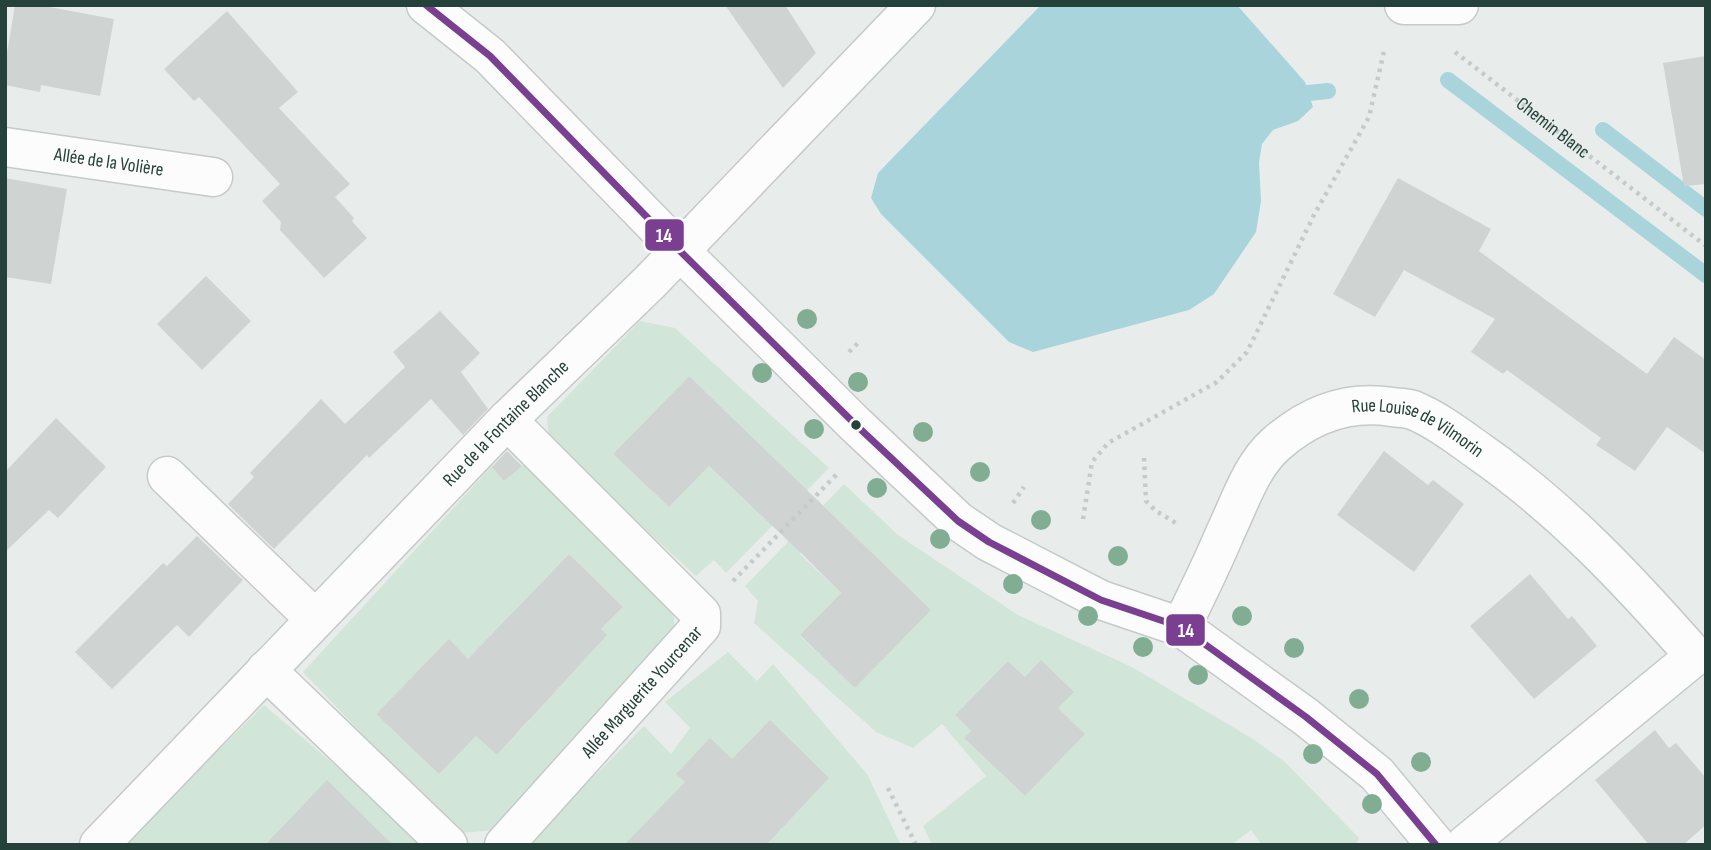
<svg xmlns="http://www.w3.org/2000/svg" width="1711" height="850" viewBox="0 0 1711 850" font-family="'Sofia Sans Condensed',sans-serif">
<style>
.green{fill:#d1e6d8;fill-rule:evenodd}
.water{fill:#a9d4db}
.lines{fill:none;stroke-linecap:round;stroke-linejoin:round}
.stream{stroke:#a9d4db;stroke-width:16}
.building{fill:#cfd4d2}
.minor-casing{stroke:#c5cac8;stroke-width:41}
.tertiary-casing{stroke:#c5cac8;stroke-width:41}
.path{stroke:#c3ccca;stroke-width:4.5;stroke-dasharray:3.5 5;stroke-linecap:butt}
.minor{stroke:#fcfcfc;stroke-width:38}
.tertiary{stroke:#fcfcfc;stroke-width:38}
.bus-1-casing{stroke:#f7fbf9;stroke-width:12}
.bus-1{stroke:#7a3f91;stroke-width:7}
.tree{fill:#81ae93}
.bus-dot{fill:#24423a;stroke:#f7fbf9;stroke-width:2.5}
.labels{text-anchor:middle;dominant-baseline:central;stroke-width:5;stroke-linejoin:round;paint-order:stroke}
.street-label{font-size:19px;fill:#24423a;stroke:#f7fbf9}
.line-badge{stroke:#f7fbf9;stroke-width:2.5}
.badge-label{font-size:19px;text-anchor:middle;font-weight:bold;fill:#fff}
</style>
<rect width="100%" height="100%" fill="#e8edeb"/>
<path class="green" d="M 640,321 L 675,328 L 829,468 L 726,573 L 714,560 L 696,576 L 549,441 L 547,417 ZM 689,376 L 786,470 L 751,506 L 709,466 L 669,507 L 613,454 Z
M 534,465 L 673,609 L 675,632 L 494,830 L 461,833 L 425,800 L 303,672 L 492,466 ZM 569,554 L 623,607 L 601,629 L 501,625 ZM 449,640 L 530,720 L 497,755 L 476,736 L 439,773 L 376,714 Z
M 844,484 L 898,535 L 1018,615 L 1132,667 L 1253,739 L 1286,763 L 1359,838 L 1356,845 L 1262,845 L 1251,830 L 1231,845 L 932,845 L 923,826 L 986,776 L 942,724 L 913,748 L 876,732 L 754,623 L 758,601 L 745,586 ZM 835,518 L 855,687 L 800,636 L 841,593 L 800,554 ZM 1008,661 L 1084,734 L 1025,796 L 964,738 L 971,731 L 955,715 Z
M 728,652 L 757,681 L 773,664 L 867,774 L 901,845 L 526,845 L 644,726 L 671,754 L 690,728 L 665,702 Z
M 264,705 L 368,793 L 419,845 L 123,845 Z"/>
<path class="water" d="M 1041,5 L 1237,5 L 1305,82 L 1313,107 L 1298,121 L 1273,130 L 1262,144 L 1259,162 L 1261,201 L 1256,232 L 1214,294 L 1189,310 L 1033,352 L 1009,342 L 881,214 L 871,198 L 878,173 Z"/>
<g class="lines">
<path class="stream" d="M 1448,80 L 1706,275
M 1308,93 L 1328,91
M 1603,130 L 1706,209"/>
</g>
<path class="building" d="M 15,5 L 39,5 L 114,19 L 100,96 L 41,85 L 40,92 L 5,85 L 5,65 Z
M 725,5 L 785,5 L 816,53 L 783,88 Z
M 227,11 L 298,92 L 279,108 L 350,184 L 335,197 L 354,218 L 352,221 L 367,238 L 324,278 L 280,230 L 281,222 L 262,201 L 280,184 L 199,97 L 194,101 L 164,69 Z
M 1706,56 L 1706,184 L 1684,186 L 1663,63 Z
M 5,178 L 67,189 L 51,284 L 5,277 Z
M 1398,178 L 1491,229 L 1479,251 L 1647,374 L 1674,337 L 1706,360 L 1706,454 L 1667,427 L 1635,471 L 1596,445 L 1601,438 L 1507,370 L 1503,374 L 1471,352 L 1495,319 L 1404,270 L 1375,317 L 1333,294 Z
M 206,276 L 251,321 L 202,370 L 157,324 Z
M 440,311 L 480,353 L 461,372 L 488,409 L 463,435 L 431,399 L 369,458 L 367,455 L 274,549 L 228,504 L 254,477 L 250,473 L 321,399 L 345,424 L 405,367 L 393,352 Z
M 689,376 L 931,610 L 855,688 L 800,635 L 841,593 L 801,553 L 709,466 L 669,507 L 613,454 Z
M 56,418 L 106,467 L 58,518 L 49,510 L 5,552 L 5,472 Z
M 507,451 L 522,466 L 504,481 L 492,467 Z
M 1384,451 L 1428,485 L 1433,480 L 1464,504 L 1414,572 L 1337,515 Z
M 197,536 L 243,580 L 189,637 L 177,625 L 112,689 L 75,652 L 163,563 L 167,566 Z
M 569,554 L 623,607 L 601,629 L 607,635 L 497,755 L 476,736 L 439,774 L 376,714 L 449,639 L 468,659 Z
M 1530,574 L 1568,619 L 1572,616 L 1597,646 L 1534,699 L 1470,626 Z
M 1041,660 L 1074,692 L 1058,708 L 1085,734 L 1025,796 L 964,738 L 971,731 L 955,715 L 1008,661 L 1025,677 Z
M 770,720 L 829,778 L 766,845 L 624,845 L 685,782 L 676,774 L 710,738 L 732,759 Z
M 1655,730 L 1669,748 L 1676,743 L 1706,778 L 1706,825 L 1683,845 L 1649,845 L 1595,780 Z
M 327,780 L 393,845 L 265,845 Z"/>
<g class="lines">
<g class="minor-casing">
<g id="minor">
<path d="M 1404,5 L 1459,5"/>
<path id="s2" d="M 5,147 L 213,177"/>
<path d="M 167,476 L 314,618"/>
<path id="s3" d="M 1181,627 C 1197,595 1212,564 1226,531 C 1240,502 1251,466 1276,444 C 1309,415 1348,400 1392,407 C 1399,408 1406,408 1413,410 C 1437,420 1459,437 1480,452 C 1562,509 1629,581 1695,656 L 1465,845"/>
<path d="M 266,670 L 448,845"/>
<path id="s4" d="M 99,845 L 507,420 L 650,282 L 916,5"/>
<path id="s5" d="M 504,845 L 701,626 L 701,614 L 507,420"/>
</g>
</g>
<g class="tertiary-casing">
<path id="tertiary" d="M 426,5 L 490,56 L 680,251 L 856,425 L 958,521 L 989,542 L 1101,600 L 1181,627 L 1306,717 L 1377,774 L 1436,845"/>
</g>
<g class="path">
<path id="s1" d="M 1455,52 L 1706,246"/>
<path d="M 849,352 L 858,343"/>
<path d="M 1144,458 L 1146,501 L 1156,511 L 1179,525"/>
<path d="M 1013,503 L 1024,487"/>
<path d="M 1083,519 L 1092,462 L 1108,443 L 1217,382 L 1247,352 L 1314,215 L 1369,117 L 1385,47"/>
<path d="M 733,581 L 839,472"/>
<path d="M 888,788 L 916,845"/>
</g>
<use href="#minor" class="minor"/>
<use href="#tertiary" class="tertiary"/>
<g class="bus-1-casing">
<path id="bus-1" d="M 426,5 L 490,56 L 680,251 L 856,425 L 958,521 L 989,542 L 1101,600 L 1181,627 L 1306,717 L 1377,774 L 1436,845"/>
</g>
<use href="#bus-1" class="bus-1"/>
</g>
<g class="tree">
<circle cx="807" cy="319" r="10"/>
<circle cx="762" cy="373" r="10"/>
<circle cx="858" cy="382" r="10"/>
<circle cx="814" cy="429" r="10"/>
<circle cx="923" cy="432" r="10"/>
<circle cx="980" cy="472" r="10"/>
<circle cx="877" cy="488" r="10"/>
<circle cx="1041" cy="520" r="10"/>
<circle cx="940" cy="539" r="10"/>
<circle cx="1118" cy="556" r="10"/>
<circle cx="1013" cy="584" r="10"/>
<circle cx="1088" cy="616" r="10"/>
<circle cx="1242" cy="616" r="10"/>
<circle cx="1143" cy="647" r="10"/>
<circle cx="1294" cy="648" r="10"/>
<circle cx="1198" cy="675" r="10"/>
<circle cx="1359" cy="699" r="10"/>
<circle cx="1313" cy="754" r="10"/>
<circle cx="1421" cy="762" r="10"/>
<circle cx="1372" cy="804" r="10"/>
</g>
<circle class="bus-dot" cx="856" cy="425" r="6"/>
<g class="labels">
<g class="street-label">
<text stroke="none"><textPath href="#s1" startOffset="124">Chemin Blanc</textPath></text>
<text stroke="none"><textPath href="#s2" startOffset="105">Allée de la Volière</textPath></text>
<text stroke="none"><textPath href="#s4" startOffset="586">Rue de la Fontaine Blanche</textPath></text>
<text stroke="none"><textPath href="#s3" startOffset="364">Rue Louise de Vilmorin</textPath></text>
<text stroke="none"><textPath href="#s5" startOffset="206">Allée Marguerite Yourcenar</textPath></text>
</g>
</g>
<g class="line-badge">
<rect x="644" y="218" width="41" height="34" rx="7" fill="#7a3f91"/>
<rect x="1165" y="613" width="41" height="34" rx="7" fill="#7a3f91"/>
</g>
<g class="badge-label">
<text x="664" y="242">14</text>
<text x="1186" y="637">14</text>
</g>
<rect width="1711" height="850" fill="none" stroke="#24423a" stroke-width="14"/>
</svg>
